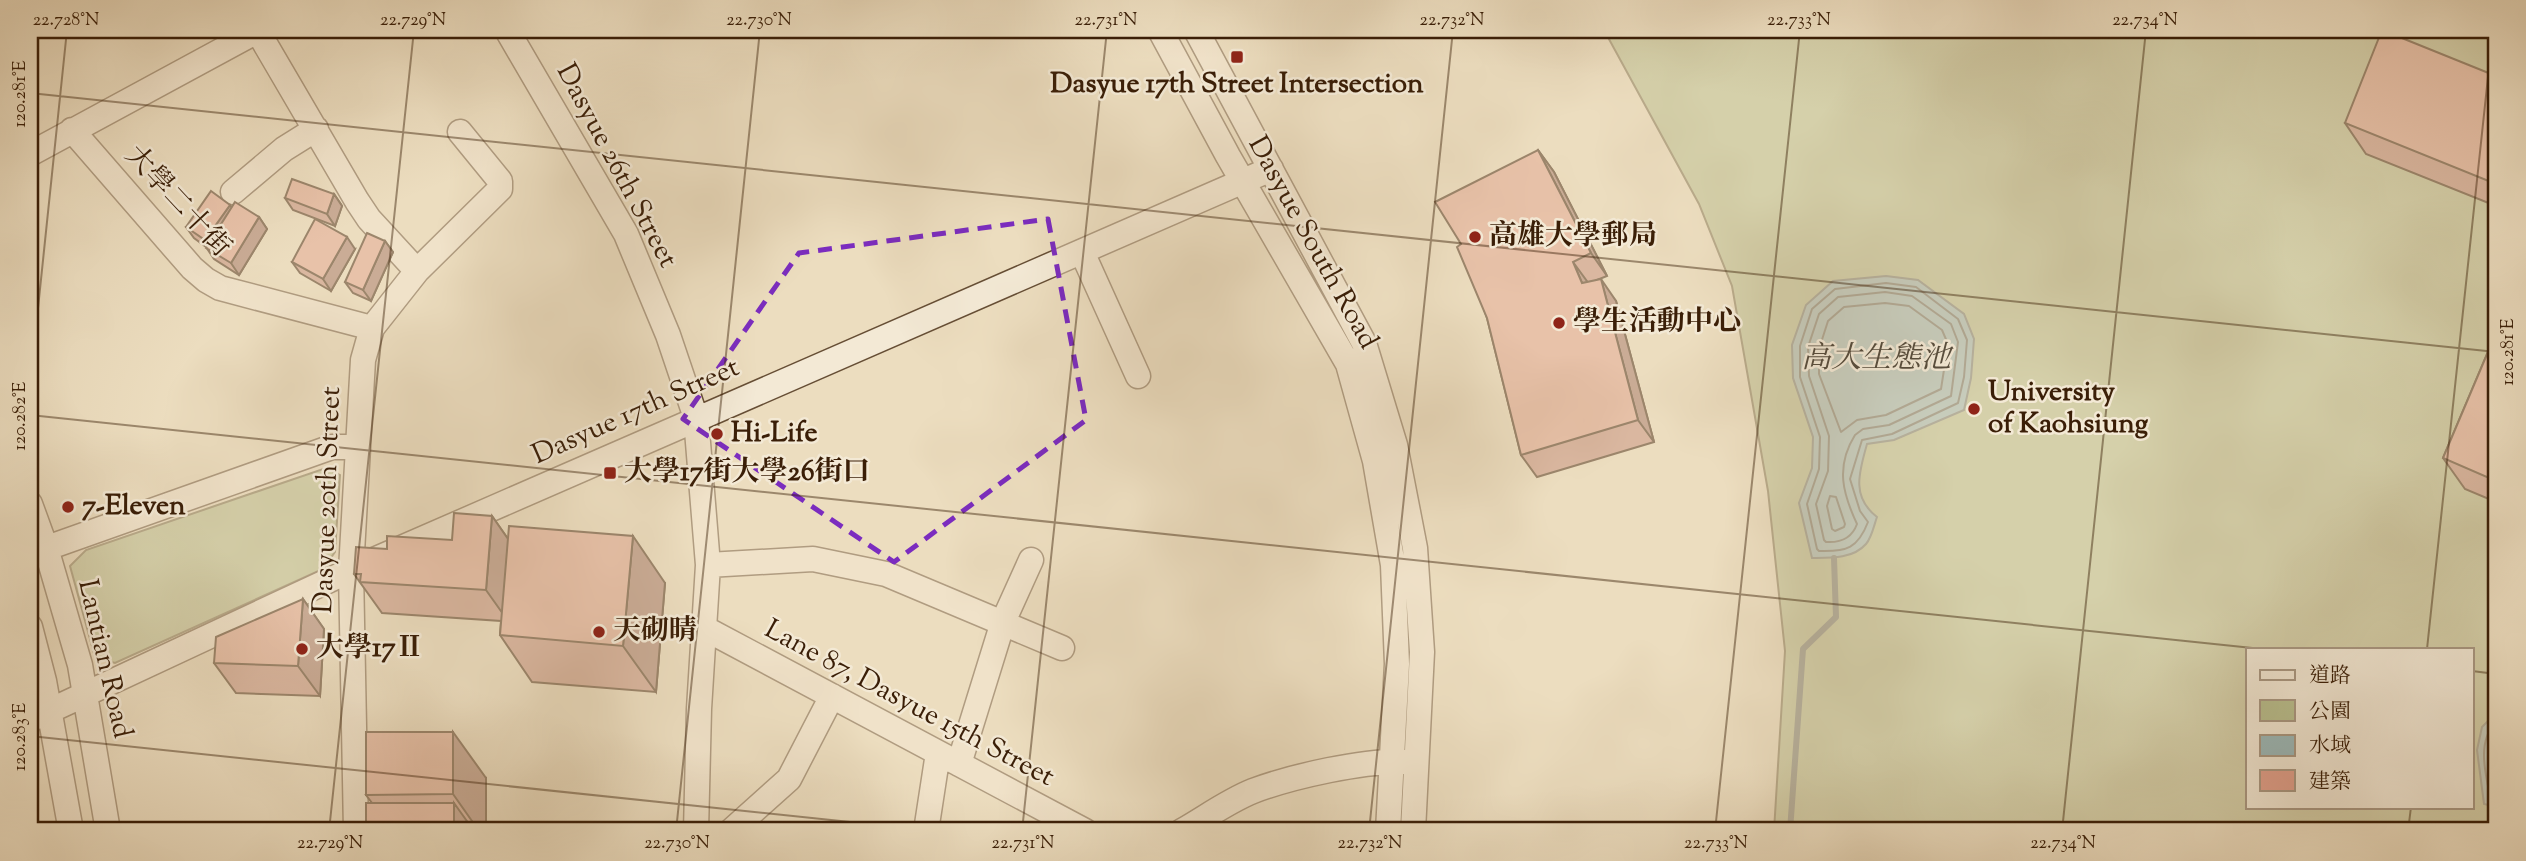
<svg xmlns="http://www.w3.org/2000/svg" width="2526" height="861" viewBox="0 0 2526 861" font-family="'Sorts Mill Goudy','Noto Serif TC',serif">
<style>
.green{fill:#b9c090;stroke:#7a6f4c;stroke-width:2;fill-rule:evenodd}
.water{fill:#9cbabb;stroke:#757c73;stroke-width:2}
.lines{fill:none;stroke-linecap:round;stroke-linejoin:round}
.shore{stroke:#6b6c61;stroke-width:2}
.stream{stroke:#757c73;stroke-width:6}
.minor-casing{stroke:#664e35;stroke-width:27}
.minor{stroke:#f3e9d5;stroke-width:24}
.wall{fill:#c38b7b;stroke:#3a1e07;stroke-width:2}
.shaded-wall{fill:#9f7164;stroke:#3a1e07;stroke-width:2}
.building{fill:#e3a28f;stroke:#3a1e07;stroke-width:2}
.marked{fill:none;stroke:#7b2cbf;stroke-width:5;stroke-dasharray:14 9;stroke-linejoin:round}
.ticks{fill:none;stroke:#3a1e07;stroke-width:2;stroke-opacity:0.45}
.poi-dot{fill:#8f2418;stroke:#f3e9d5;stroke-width:2.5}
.labels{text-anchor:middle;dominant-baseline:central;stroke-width:5;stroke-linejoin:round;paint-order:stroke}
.poi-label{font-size:28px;font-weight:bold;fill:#3a1e07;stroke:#f3e9d5;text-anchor:start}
.street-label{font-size:28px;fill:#3a1e07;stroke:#f3e9d5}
.water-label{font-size:30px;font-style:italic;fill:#574d3d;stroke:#f3e9d5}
.neatline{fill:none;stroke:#3a1e07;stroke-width:2.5}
.ticks-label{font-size:18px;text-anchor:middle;fill:#3a1e07}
</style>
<rect width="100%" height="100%" fill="#ecddbf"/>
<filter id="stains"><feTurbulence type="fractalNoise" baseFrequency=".00286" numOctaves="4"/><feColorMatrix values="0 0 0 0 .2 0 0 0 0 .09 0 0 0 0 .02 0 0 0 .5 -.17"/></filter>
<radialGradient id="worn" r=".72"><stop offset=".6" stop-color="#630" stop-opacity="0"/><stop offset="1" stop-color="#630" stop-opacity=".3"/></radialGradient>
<path class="green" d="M 1604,30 L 2496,30 L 2496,831 L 1774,831 L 1785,651 L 1768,491 L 1732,286 L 1699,204 ZM 2248,649 L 2472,649 L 2472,807 L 2248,807 Z
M 326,468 L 340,475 L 335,552 L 323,569 L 115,663 L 95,657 L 70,566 L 86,550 Z"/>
<path class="water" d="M 1886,276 L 1918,280 L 1964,314 L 1974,339 L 1971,378 L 1964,410 L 1894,440 L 1867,444 C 1859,472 1851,497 1877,517 C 1874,525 1872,537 1866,544 C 1853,559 1830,558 1812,558 L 1799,503 L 1812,468 L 1813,437 L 1793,378 L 1792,345 L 1806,305 L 1833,281 Z
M 2496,713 L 2496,807 L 2484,804 L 2477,750 L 2482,727 Z"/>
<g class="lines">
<path class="shore" d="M 1886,283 L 1916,287 L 1958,319 L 1967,340 L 1964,377 L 1958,403 L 1892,434 L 1862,440 L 1850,479 L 1860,511 L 1868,522 C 1858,548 1847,552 1819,551 L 1817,549 L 1807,504 L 1819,469 L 1820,437 L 1800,377 L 1800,346 L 1812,309 L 1835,289 Z
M 1885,292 L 1912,296 L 1951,324 L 1958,342 L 1951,396 L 1889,425 L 1863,429 L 1855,435 C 1835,467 1843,494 1857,524 C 1852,538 1841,543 1826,542 L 1824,540 L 1816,504 L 1828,471 L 1829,436 L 1809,376 L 1808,347 L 1819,314 L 1838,297 Z
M 1885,303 L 1909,306 L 1942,330 L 1948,344 L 1941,389 L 1886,415 L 1857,420 L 1841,432 L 1819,374 L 1819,349 L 1828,321 L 1844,307 Z
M 1830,496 L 1836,497 L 1845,524 L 1844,527 L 1835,531 L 1832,529 L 1827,506 Z
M 2496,722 C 2477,741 2485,772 2490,796 L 2496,800"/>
<path class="stream" d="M 1790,831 L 1803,649 L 1836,617 L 1834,558"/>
<g class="minor-casing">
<path id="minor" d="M 257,30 L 357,201 L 369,219 L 417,271
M 507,30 L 626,234 L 668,335 L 696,418 L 708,565 L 699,709 L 696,831
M 1160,30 L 1228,156 L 1348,364 L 1375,461 L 1393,565 L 1397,664 L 1388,831
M 1196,30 L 1364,343 L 1395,445 L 1415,548 L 1422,652 L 1413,831
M 72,130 L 192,268 L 206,280 L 220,288 L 372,328
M 30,154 L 259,30
M 233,192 L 284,149 L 316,129
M 1082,252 L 1138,376
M 30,504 L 46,548 L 80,665 L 108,831
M 30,554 L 332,447 L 358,447
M 708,565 L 813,559 L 886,574 L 1062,648
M 30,627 L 44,681 L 71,831
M 704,628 L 1085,831
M 30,720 L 351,570 L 1271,169
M 959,764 L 1003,622 L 1031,560
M 356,831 L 351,570 L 363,360 L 372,328 L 417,271 L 500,189 L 500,181 L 460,132
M 731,831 L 789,779 L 832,696
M 926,831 L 938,753
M 1182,831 C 1205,818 1228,801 1253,791 C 1290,777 1367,759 1407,762"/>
</g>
<use href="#minor" class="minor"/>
</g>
<path class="wall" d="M 2496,76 L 2496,206 L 2366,154 L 2345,123 Z
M 1538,150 L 1554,172 L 1607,276 L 1597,280 L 1616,301 L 1654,442 L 1537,477 L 1521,455 L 1487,318 L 1461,244 Z
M 334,194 L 342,206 L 335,226 L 293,210 L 285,198 Z
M 232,207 L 259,217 L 267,229 L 239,275 L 214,259 L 206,247 L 194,238 L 186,227 Z
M 385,241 L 393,252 L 371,301 L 353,293 L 345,282 Z
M 355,249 L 331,291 L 300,273 L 292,262 Z
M 2496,333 L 2496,502 L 2465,489 L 2443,458 Z
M 492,516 L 508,539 L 665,583 L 656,692 L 532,682 L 500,635 L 501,621 L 382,613 L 354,574 L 387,549 L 452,540 Z
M 303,599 L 324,629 L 320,696 L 236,693 L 214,663 Z
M 486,778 L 486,831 L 366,831 L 372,803 L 366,795 Z"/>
<path class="shaded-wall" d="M 1538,150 L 1554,172 L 1607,276 L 1591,253 Z
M 334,194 L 342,206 L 335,226 L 327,214 Z
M 230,205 L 238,216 L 213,252 L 205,240 Z
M 259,217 L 267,229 L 239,275 L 231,263 Z
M 347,237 L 355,249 L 331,291 L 323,279 Z
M 385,241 L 393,252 L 371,301 L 363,290 Z
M 1573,262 L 1589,284 L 1582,283 Z
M 1601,279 L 1616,301 L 1654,442 L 1638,420 Z
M 492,516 L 513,546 L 508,621 L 486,590 Z
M 633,536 L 665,583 L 656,692 L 623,646 Z
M 303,599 L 324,629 L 320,696 L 298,666 Z
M 453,732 L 486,778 L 486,831 L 479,831 L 453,794 Z
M 454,803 L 474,831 L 454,831 Z"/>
<path class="building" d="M 2382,30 L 2496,76 L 2496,184 L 2345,123 Z
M 1538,150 L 1591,253 L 1573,262 L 1582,283 L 1601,279 L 1638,420 L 1521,455 L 1487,318 L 1457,247 L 1461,244 L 1435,202 Z
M 292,179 L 334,194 L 327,214 L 285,198 Z
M 211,191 L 230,205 L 205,240 L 186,227 Z
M 235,202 L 259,217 L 231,263 L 206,248 Z
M 315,219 L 347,237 L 323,279 L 292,262 Z
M 367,233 L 385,241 L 363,290 L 345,282 Z
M 2496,333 L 2496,444 L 2493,452 L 2496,453 L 2496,481 L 2443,458 Z
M 454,513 L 492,516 L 486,590 L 360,582 L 361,574 L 354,574 L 356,547 L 387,549 L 387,536 L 452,540 Z
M 509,526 L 633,536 L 623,646 L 500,635 Z
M 303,599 L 298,666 L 214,663 L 216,637 Z
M 366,732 L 453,732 L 453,794 L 366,795 Z
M 366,803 L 454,803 L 454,831 L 366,831 Z"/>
<path d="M0 0H2526V861H0ZM 1048,219 L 1086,420 L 894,562 L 683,419 L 799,253 Z" fill="#ecddbf" fill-opacity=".55" fill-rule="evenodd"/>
<path class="marked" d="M 1048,219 L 1086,420 L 894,562 L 683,419 L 799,253 Z"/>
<path class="ticks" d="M 2484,30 L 2496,31M 30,93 L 2496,352M 30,385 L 67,30M 30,415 L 2262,649M 2427,649 L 2493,30M 2472,671 L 2496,674M 30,736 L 936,831M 329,831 L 414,30M 676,831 L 760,30M 1022,831 L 1107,30M 1369,831 L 1453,30M 1715,831 L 1800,30M 2062,831 L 2146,30M 2408,831 L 2411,807"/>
<g class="poi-dot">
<rect x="1230" y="50" width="14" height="14" rx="3.5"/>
<circle cx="1475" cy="237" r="7"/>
<circle cx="1559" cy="323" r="7"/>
<circle cx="1974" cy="409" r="7"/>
<circle cx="717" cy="434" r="7"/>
<rect x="603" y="466" width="14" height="14" rx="3.5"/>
<circle cx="68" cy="507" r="7"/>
<circle cx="599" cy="632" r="7"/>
<circle cx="302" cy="649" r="7"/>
</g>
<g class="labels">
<g class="poi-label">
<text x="1237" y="85" text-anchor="middle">Dasyue 17th Street Intersection</text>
<text x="1489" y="237">高雄大學郵局</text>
<text x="1573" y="323">學生活動中心</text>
<text x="1988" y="393">University<tspan x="1988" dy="32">of Kaohsiung</tspan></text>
<text x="731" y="434">Hi-Life</text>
<text x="624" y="473">大學17街大學26街口</text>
<text x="82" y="507">7-Eleven</text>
<text x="613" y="632">天砌晴</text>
<text x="316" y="649">大學17Ⅱ</text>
</g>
<g class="street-label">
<text transform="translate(616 166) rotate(62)">Dasyue 26th Street</text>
<text transform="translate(177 202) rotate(47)">大學二十街</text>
<text transform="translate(1312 243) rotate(61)">Dasyue South Road</text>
<text transform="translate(636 412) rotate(-24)">Dasyue 17th Street</text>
<text transform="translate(328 500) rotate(-88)">Dasyue 20th Street</text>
<text transform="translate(104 659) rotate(77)">Lantian Road</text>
<text transform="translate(909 704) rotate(28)">Lane 87, Dasyue 15th Street</text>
</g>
<g class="water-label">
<text x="1876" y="359">高大生態池</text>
</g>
</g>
<rect width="2526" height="861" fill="none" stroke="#ecddbf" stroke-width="77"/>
<rect x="2246" y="648" width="228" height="161" fill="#f3e9d5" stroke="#a99883" stroke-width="2"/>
<rect x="2260" y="670" width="35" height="10" fill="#f3e9d5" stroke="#a99883" stroke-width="2"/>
<text x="2309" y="682" font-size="21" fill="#3a1e07">道路</text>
<rect x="2260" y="700" width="35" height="21" fill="#b9c090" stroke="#a99883" stroke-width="2"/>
<text x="2309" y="718" font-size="21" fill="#3a1e07">公園</text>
<rect x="2260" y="735" width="35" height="21" fill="#9cbabb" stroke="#a99883" stroke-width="2"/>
<text x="2309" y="752" font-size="21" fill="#3a1e07">水域</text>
<rect x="2260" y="770" width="35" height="21" fill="#e3a28f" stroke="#a99883" stroke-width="2"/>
<text x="2309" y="788" font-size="21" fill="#3a1e07">建築</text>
<rect x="38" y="38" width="2450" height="784" class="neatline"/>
<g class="ticks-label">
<text x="66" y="25">22.728°N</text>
<text x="413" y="25">22.729°N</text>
<text x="759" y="25">22.730°N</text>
<text x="1106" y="25">22.731°N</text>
<text x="1452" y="25">22.732°N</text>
<text x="1799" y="25">22.733°N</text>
<text x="2145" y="25">22.734°N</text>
<text transform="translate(19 94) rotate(-90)" y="6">120.281°E</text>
<text transform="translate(2507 352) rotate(-90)" y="6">120.281°E</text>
<text transform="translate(19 416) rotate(-90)" y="6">120.282°E</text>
<text transform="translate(19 737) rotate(-90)" y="6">120.283°E</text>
<text x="330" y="848">22.729°N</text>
<text x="677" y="848">22.730°N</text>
<text x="1023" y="848">22.731°N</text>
<text x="1370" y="848">22.732°N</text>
<text x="1716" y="848">22.733°N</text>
<text x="2063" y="848">22.734°N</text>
</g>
<rect width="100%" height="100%" filter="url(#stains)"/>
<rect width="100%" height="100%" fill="url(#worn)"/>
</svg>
